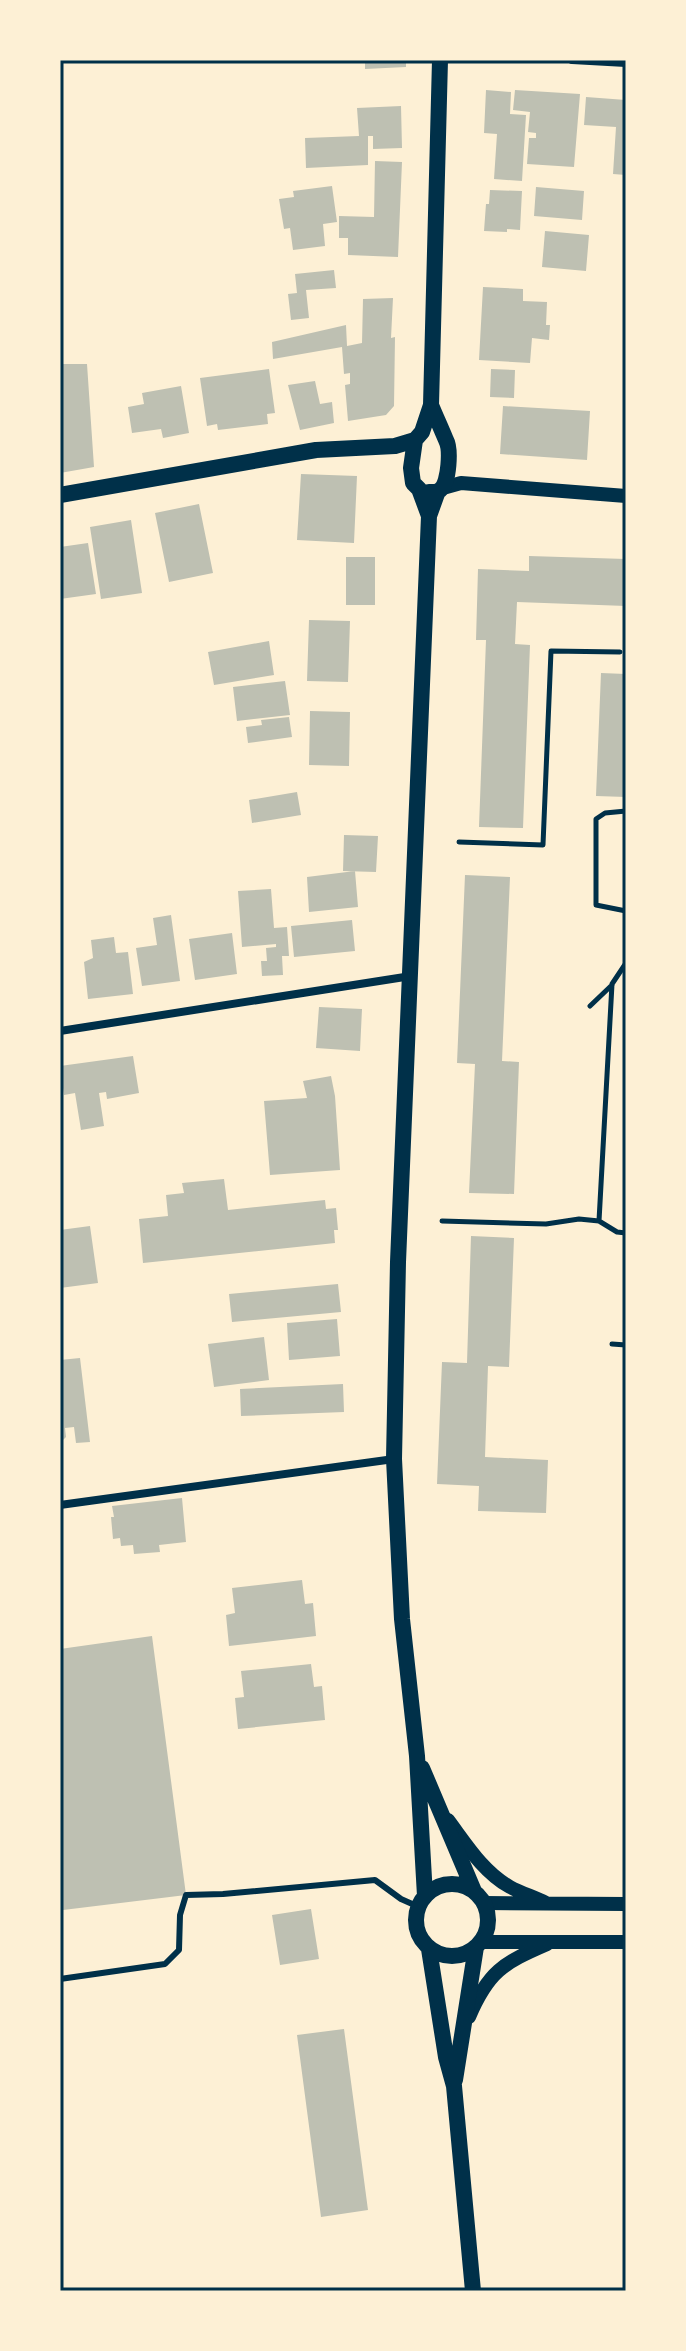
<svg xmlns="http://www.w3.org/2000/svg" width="686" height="2351" viewBox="0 0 686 2351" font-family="'Public Sans',sans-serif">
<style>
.building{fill:#bec0b2}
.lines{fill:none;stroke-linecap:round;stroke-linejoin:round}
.path{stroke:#003049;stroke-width:5}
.service{stroke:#003049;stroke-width:6}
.minor{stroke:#003049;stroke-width:8}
.tertiary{stroke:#003049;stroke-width:14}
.secondary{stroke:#003049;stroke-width:16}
.neatline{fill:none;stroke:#003049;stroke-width:3}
</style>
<rect width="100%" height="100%" fill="#fdf0d5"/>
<path class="building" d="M 365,60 L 406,60 L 406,67 L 365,69 Z
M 486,90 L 511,92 L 510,114 L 526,115 L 522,181 L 494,179 L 497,134 L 484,133 Z
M 515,90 L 580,94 L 574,167 L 527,164 L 529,138 L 536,138 L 536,133 L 528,132 L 530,112 L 513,110 Z
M 586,97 L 626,100 L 626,175 L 613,174 L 616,127 L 584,125 Z
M 401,106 L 402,148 L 373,149 L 373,136 L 368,136 L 368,165 L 306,168 L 305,138 L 359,136 L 357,108 Z
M 375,161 L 402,162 L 398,257 L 348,255 L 348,238 L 339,238 L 339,216 L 374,217 Z
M 332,186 L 337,222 L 323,224 L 325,246 L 293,250 L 290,228 L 284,229 L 279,199 L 294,197 L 293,191 Z
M 536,187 L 584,191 L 582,220 L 534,216 Z
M 490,190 L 522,191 L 520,230 L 507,229 L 507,232 L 484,231 L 486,204 L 489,204 Z
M 545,231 L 589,235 L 586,271 L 542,267 Z
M 334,270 L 336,288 L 306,290 L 309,318 L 291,320 L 288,294 L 297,293 L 295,274 Z
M 483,287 L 523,289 L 523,301 L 547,302 L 546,325 L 550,325 L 549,340 L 532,338 L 530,363 L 479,360 Z
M 393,298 L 391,338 L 395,337 L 394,406 L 386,415 L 348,421 L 345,385 L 350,384 L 350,373 L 344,374 L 342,347 L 273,359 L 272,342 L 346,325 L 347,346 L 362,343 L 363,299 Z
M 60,364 L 87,364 L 94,467 L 60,473 L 60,420 L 63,415 Z
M 269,369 L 275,413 L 267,414 L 268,424 L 218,430 L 217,424 L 207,426 L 200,378 Z
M 491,369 L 515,370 L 514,398 L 490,397 Z
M 315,381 L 320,404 L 332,402 L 334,423 L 300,430 L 288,385 Z
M 181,386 L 189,433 L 163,438 L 161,429 L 132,433 L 128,407 L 144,404 L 142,393 Z
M 503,406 L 590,411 L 587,460 L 500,454 Z
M 301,474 L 357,476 L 354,543 L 297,540 Z
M 199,504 L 213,573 L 169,582 L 155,513 Z
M 131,520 L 142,593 L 101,599 L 90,527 Z
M 88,543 L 96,594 L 60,599 L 60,547 Z
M 529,556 L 626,559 L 626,606 L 517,602 L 515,644 L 530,645 L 523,828 L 479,827 L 486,640 L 476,640 L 478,569 L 529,571 Z
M 346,557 L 375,557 L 375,605 L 346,605 Z
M 309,620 L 350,621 L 348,682 L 307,681 Z
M 269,641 L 274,675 L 214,685 L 208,652 Z
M 601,673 L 626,674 L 626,797 L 596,796 Z
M 285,681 L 290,715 L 237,721 L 233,687 Z
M 310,711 L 350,712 L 349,766 L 309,765 Z
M 289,717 L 292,737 L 248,743 L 246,727 L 262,725 L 261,720 Z
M 297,792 L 301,815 L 252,823 L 249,800 Z
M 344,835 L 378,836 L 376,872 L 343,871 Z
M 355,871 L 358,907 L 309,912 L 307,877 Z
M 465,875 L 510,877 L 502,1061 L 519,1062 L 514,1194 L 469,1193 L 475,1064 L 457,1063 Z
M 271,889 L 274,928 L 287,927 L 289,956 L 282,956 L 283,975 L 262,976 L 261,961 L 267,961 L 266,948 L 276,947 L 276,944 L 242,947 L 238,891 Z
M 171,915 L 180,981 L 142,986 L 136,948 L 157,945 L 153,918 Z
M 352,920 L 355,951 L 294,957 L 291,926 Z
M 232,933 L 237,974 L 195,980 L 189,939 Z
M 114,937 L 116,953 L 128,952 L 133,994 L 88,999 L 84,962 L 93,958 L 91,940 Z
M 319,1007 L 362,1009 L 360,1051 L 316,1048 Z
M 133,1056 L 139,1093 L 107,1099 L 106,1092 L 99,1093 L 104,1126 L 81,1130 L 75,1093 L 64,1095 L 60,1066 Z
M 331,1076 L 335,1096 L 340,1170 L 270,1175 L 264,1101 L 307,1098 L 303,1081 Z
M 224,1179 L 228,1210 L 325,1200 L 326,1209 L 336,1208 L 338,1230 L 334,1230 L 335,1243 L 143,1263 L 139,1219 L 168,1216 L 166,1195 L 184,1193 L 182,1183 Z
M 90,1226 L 98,1283 L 60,1288 L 60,1230 Z
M 471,1236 L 514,1238 L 509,1367 L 488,1366 L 485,1457 L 548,1460 L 546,1513 L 478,1511 L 479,1486 L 437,1484 L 442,1362 L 467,1363 Z
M 338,1284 L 341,1312 L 232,1322 L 229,1294 Z
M 337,1319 L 340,1356 L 289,1360 L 287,1323 Z
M 264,1337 L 269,1380 L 214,1387 L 208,1344 Z
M 80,1358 L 90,1442 L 76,1443 L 74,1427 L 65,1428 L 66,1437 L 60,1443 L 60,1360 Z
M 343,1384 L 344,1412 L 241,1416 L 240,1389 Z
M 182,1498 L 186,1542 L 159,1545 L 160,1552 L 134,1554 L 133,1545 L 121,1546 L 120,1538 L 113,1539 L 111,1517 L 114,1517 L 112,1506 Z
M 302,1580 L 305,1604 L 313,1603 L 316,1636 L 229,1646 L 226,1615 L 235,1613 L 232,1588 Z
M 152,1636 L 186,1895 L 63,1910 L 60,1892 L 60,1649 Z
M 311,1664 L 314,1687 L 322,1686 L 325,1720 L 238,1729 L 235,1698 L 244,1697 L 241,1671 Z
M 311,1909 L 319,1959 L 280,1965 L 272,1915 Z
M 344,2029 L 368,2210 L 321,2217 L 297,2035 Z"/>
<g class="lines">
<path class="path" d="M 626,811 L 605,813 L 596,819 L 596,905 L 626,911
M 459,842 L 543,845 L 551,651 L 620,652
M 590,1006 L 612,985
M 442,1221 L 546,1224 L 579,1219 L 599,1221 L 617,1232 L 626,1233
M 599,1221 L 612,984 L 626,963
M 612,1344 L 626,1345"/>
<path class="service" d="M 60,1979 L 165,1964 L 179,1950 L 180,1915 L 186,1895 L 223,1894 L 375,1880 L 401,1899 L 419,1907"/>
<path class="minor" d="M 572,60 L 626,63
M 60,1031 L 411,976
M 60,1505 L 394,1459"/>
<path class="tertiary" d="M 443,488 L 461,483 L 626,496
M 448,1820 C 466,1844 483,1872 510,1887 C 521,1893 534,1897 546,1903
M 484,1903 L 626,1904
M 481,1942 L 626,1942
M 469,2017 C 488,1972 503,1963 547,1944"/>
<path class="secondary" d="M 429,492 C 434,492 438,493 441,489 C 449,482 451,449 446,440 C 441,428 436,417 431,405
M 60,495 L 316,450 L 395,446 L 415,440
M 429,516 L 419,489 L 413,483 L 411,468 L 415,440 L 422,432 L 431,405 L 440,60
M 422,1768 L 474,1891
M416 1920a36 36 0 1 1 72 0a36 36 0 1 1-72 0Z
M 425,1896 L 417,1756 L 402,1619 L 394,1459 L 398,1262 L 429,516 L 438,491
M 429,1949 L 446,2057 L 454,2086 L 473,2291
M 455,2080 L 476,1947"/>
</g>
<rect width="686" height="2351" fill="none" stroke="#fdf0d5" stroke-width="124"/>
<rect x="62" y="62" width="562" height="2227" class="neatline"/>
</svg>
